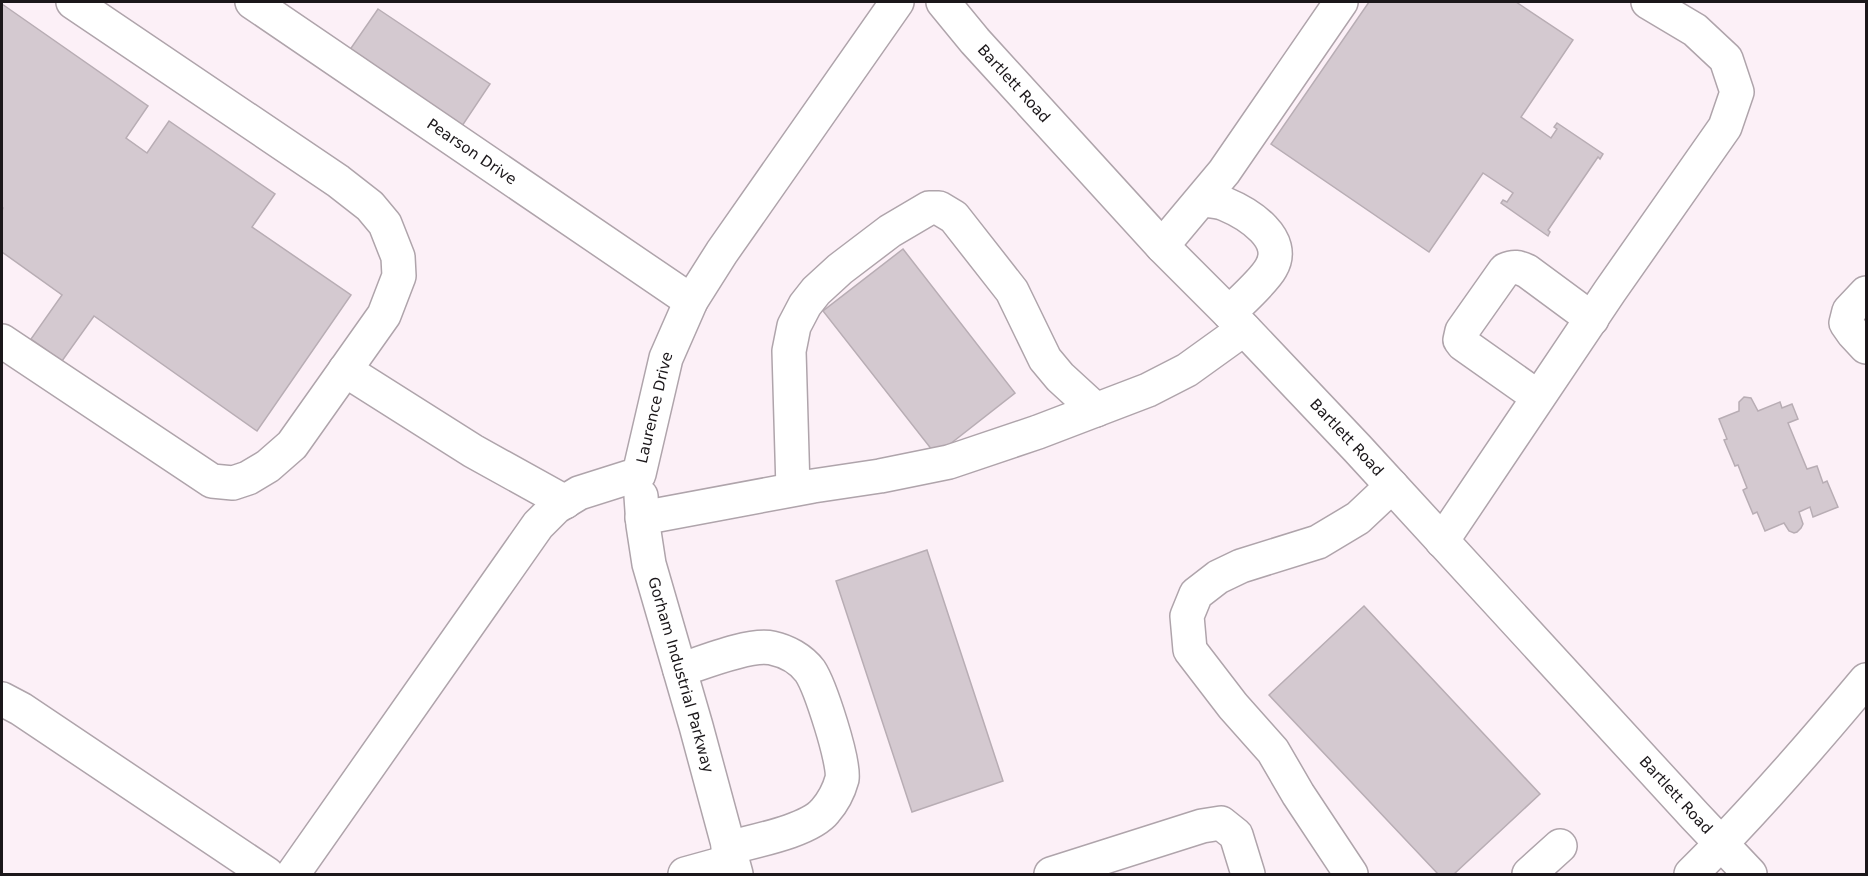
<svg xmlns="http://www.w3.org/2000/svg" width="1868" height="876" viewBox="0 0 1868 876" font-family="'DejaVu Sans',sans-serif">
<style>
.building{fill:#d4c9d0;stroke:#b8adb4;stroke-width:1.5}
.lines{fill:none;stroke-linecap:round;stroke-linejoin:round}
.minor-casing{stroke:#afa4ab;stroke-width:36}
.minor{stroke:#fff;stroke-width:33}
.labels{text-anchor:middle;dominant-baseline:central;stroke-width:5;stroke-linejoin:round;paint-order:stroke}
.street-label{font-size:15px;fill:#1b171a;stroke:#fff}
</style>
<rect width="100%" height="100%" fill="#fcf0f7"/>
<path class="building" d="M 1369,2 L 1516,2 L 1573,40 L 1521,117 L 1551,138 L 1557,129 L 1554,127 L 1557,123 L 1603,154 L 1600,159 L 1598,157 L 1548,230 L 1550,232 L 1548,236 L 1501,203 L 1503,200 L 1507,202 L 1513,193 L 1483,173 L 1429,252 L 1271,144 Z
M 2,4 L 148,106 L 126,138 L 147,153 L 169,121 L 275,194 L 252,227 L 351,295 L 257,431 L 94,316 L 62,361 L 31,339 L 62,295 L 2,252 L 2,211 L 3,208 L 2,207 Z
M 378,9 L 490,84 L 462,126 L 349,51 Z
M 903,249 L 1015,393 L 936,455 L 823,311 Z
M 1744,397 L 1751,398 L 1758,411 L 1780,402 L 1782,408 L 1792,404 L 1798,419 L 1788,423 L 1807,469 L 1817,466 L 1823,483 L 1827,481 L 1838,507 L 1813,517 L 1810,507 L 1799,512 L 1803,524 L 1801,528 L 1797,532 L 1794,533 L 1789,531 L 1784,523 L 1765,531 L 1757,512 L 1753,514 L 1743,490 L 1747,488 L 1738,465 L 1735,466 L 1724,440 L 1727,439 L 1719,419 L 1739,411 L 1739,402 Z
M 927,550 L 1003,781 L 912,812 L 836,581 Z
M 1364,606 L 1540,794 L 1454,874 L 1438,874 L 1269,695 Z"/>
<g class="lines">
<g class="minor-casing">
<g id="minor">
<path id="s1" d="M 252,2 L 691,301"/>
<path id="s2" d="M 943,2 L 975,41 L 1162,246 L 1229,313 L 1357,448 L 1695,816 L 1750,874"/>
<path d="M 1202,200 C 1210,201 1218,201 1225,204 C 1249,214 1288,239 1271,268 C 1264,281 1240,302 1229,313"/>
<path d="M 1162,246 L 1224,172 L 1341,2"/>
<path d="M 1866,293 L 1849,311 L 1846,323 L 1853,333 L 1866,347"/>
<path d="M 2,341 L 212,481 L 233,483 L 248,478 L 268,466 L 292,445 L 384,315 L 399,276 L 398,257 L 385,224 L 370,206 L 338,181 L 73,2"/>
<path d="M 345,370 L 473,451 L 565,502"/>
<path d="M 1538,397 L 1463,344 L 1460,340 L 1462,331 L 1505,270 C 1514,266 1518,267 1527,271 L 1592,319"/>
<path d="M 793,489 L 789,351 L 794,326 L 805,305 L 816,291 L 840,269 L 890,231 L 929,208 L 939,208 L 954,217 L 1012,291 L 1045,359 L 1060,377 L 1096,410"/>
<path id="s3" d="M 641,496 L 643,525 L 649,564 L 696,726 L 736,874"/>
<path d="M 642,518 L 813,486 L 880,476 L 949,462 L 1038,432 L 1148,390 L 1187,370 L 1244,329"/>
<path d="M 1442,541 L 1610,291 L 1725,127 L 1737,92 L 1726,59 L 1695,30 L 1648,2"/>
<path d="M 680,670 C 702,663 750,643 772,648 C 786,651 801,659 810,671 C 820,686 845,762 842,779 C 839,790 832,803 825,811 C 809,831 754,841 728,848"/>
<path d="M 2,699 L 21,709 L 267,874"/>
<path id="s4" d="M 293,874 L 538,525 L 556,507 L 579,493 L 639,474 L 666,358 L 691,301 L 722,252 L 897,2"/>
<path d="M 685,874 L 732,861"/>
<path d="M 1051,874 L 1202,826 L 1221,823 L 1236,835 L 1248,874"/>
<path d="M 1351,874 L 1298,794 L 1273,751 L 1233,706 L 1190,650 L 1187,616 L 1196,594 L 1218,577 L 1241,566 L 1318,542 L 1358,518 L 1392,486"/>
<path d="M 1529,874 L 1560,846"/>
<path d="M 1691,874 C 1753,813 1810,747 1866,680"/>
</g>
</g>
<use href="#minor" class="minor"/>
</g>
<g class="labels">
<g class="street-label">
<text stroke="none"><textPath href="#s2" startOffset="108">Bartlett Road</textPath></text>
<text stroke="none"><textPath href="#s1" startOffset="266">Pearson Drive</textPath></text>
<text stroke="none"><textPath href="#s4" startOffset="610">Laurence Drive</textPath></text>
<text stroke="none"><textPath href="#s2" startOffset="594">Bartlett Road</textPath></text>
<text stroke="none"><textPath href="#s3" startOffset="184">Gorham Industrial Parkway</textPath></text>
<text stroke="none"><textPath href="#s2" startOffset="1080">Bartlett Road</textPath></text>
</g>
</g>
<rect width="1868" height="876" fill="none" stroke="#1b171a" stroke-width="6"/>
</svg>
